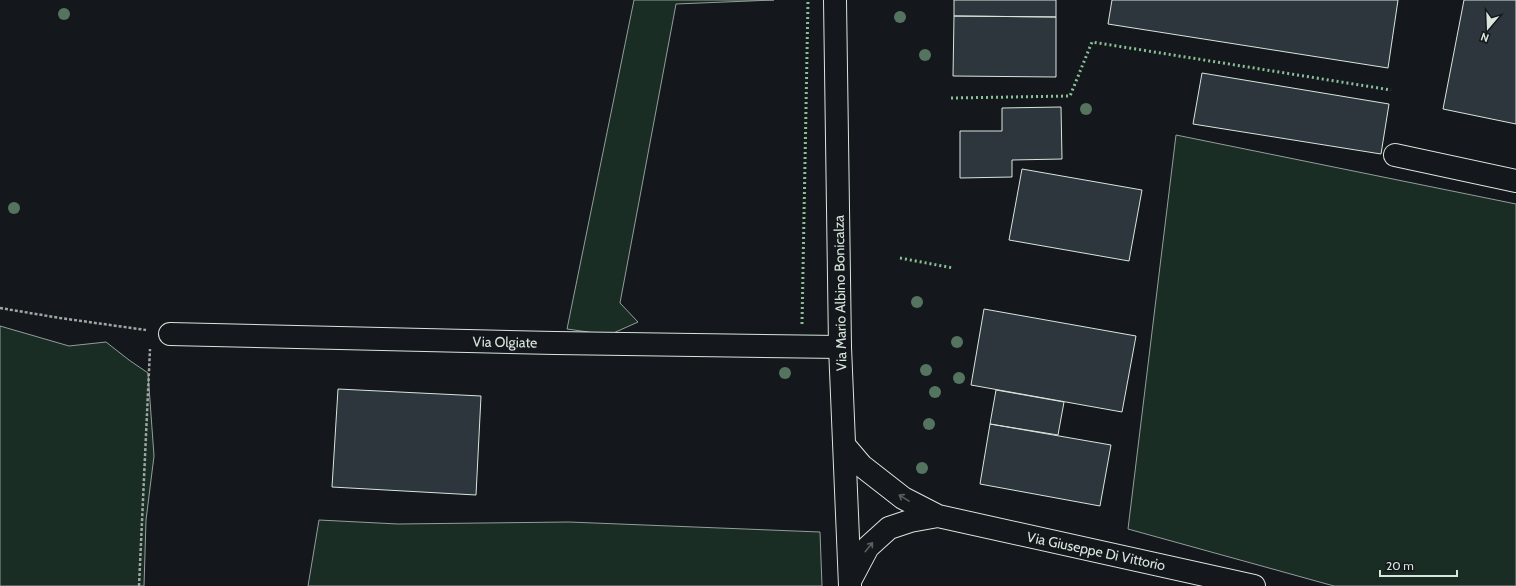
<svg xmlns="http://www.w3.org/2000/svg" width="1516" height="586" viewBox="0 0 1516 586" font-family="Cabin,sans-serif">
<style>
.green{fill:#1a2d24;stroke:#939e99}
.building{fill:#2c363c;stroke:#d8e6dc}
.lines{fill:none;stroke-linecap:round;stroke-linejoin:round}
.street-casing{stroke:#d8e6dc;stroke-width:24}
.secondary-casing{stroke:#d8e6dc;stroke-width:24}
.path{stroke:#9da8a2;stroke-width:2.5;stroke-dasharray:3 2;stroke-linecap:butt}
.street{stroke:#14181c;stroke-width:22}
.secondary{stroke:#14181c;stroke-width:22}
.hedge{stroke:#8ac095;stroke-width:3;stroke-dasharray:2 3;stroke-linecap:butt}
.tree{fill:#55745f}
.oneway{stroke:#59605f}
.labels{text-anchor:middle;dominant-baseline:central;stroke-width:3;stroke-linejoin:round;paint-order:stroke}
.street-label{font-size:14px;fill:#d8e6dc;stroke:#14181c}
</style>
<rect width="100%" height="100%" fill="#14181c"/>
<path class="green" d="M 634,0 L 774,0 L 676,4 L 620,303 L 638,322 L 609,335 L 567,329 Z
M 1176,135 L 1516,204 L 1516,586 L 1334,586 L 1128,529 Z
M 0,326 L 69,346 L 106,342 L 129,360 L 148,373 L 154,456 L 146,520 L 144,586 L 0,586 Z
M 319,520 L 398,524 L 569,522 L 820,532 L 822,586 L 308,586 Z"/>
<path class="building" d="M 954,0 L 1056,0 L 1056,17 L 954,16 Z
M 1112,0 L 1398,0 L 1388,68 L 1108,24 Z
M 1464,0 L 1516,0 L 1516,124 L 1443,109 Z
M 954,16 L 1056,17 L 1056,77 L 953,76 Z
M 1202,73 L 1389,104 L 1381,154 L 1193,124 Z
M 1061,107 L 1062,159 L 1012,160 L 1012,177 L 960,178 L 960,131 L 1002,131 L 1002,108 Z
M 1022,169 L 1142,190 L 1129,261 L 1009,240 Z
M 984,309 L 1136,336 L 1122,412 L 971,385 Z
M 338,389 L 481,396 L 476,495 L 332,487 Z
M 996,390 L 1064,402 L 1058,435 L 990,424 Z
M 990,424 L 1111,445 L 1100,506 L 980,484 Z"/>
<g class="lines">
<g class="street-casing">
<path id="street" d="M 1395,155 L 1516,181
M 170,334 L 555,343 L 840,347
M 845,446 L 862,466 L 903,498 L 938,516 L 1254,586
M 850,581 L 868,547 L 889,528 L 910,521 L 938,516"/>
</g>
<g class="secondary-casing">
<path id="secondary" d="M 835,0 L 840,347 L 850,586"/>
</g>
<path class="path" d="M 0,308 L 60,318 L 146,330
M 139,586 L 150,349"/>
<use href="#street" class="street"/>
<use href="#secondary" class="secondary"/>
<path class="hedge" d="M 951,98 L 1070,96 L 1092,42 L 1391,90
M 900,258 L 953,268
M 802,324 L 808,0"/>
</g>
<g class="tree">
<circle cx="64" cy="14" r="6"/>
<circle cx="900" cy="17" r="6"/>
<circle cx="925" cy="55" r="6"/>
<circle cx="1086" cy="109" r="6"/>
<circle cx="14" cy="208" r="6"/>
<circle cx="917" cy="302" r="6"/>
<circle cx="957" cy="342" r="6"/>
<circle cx="926" cy="370" r="6"/>
<circle cx="785" cy="373" r="6"/>
<circle cx="959" cy="378" r="6"/>
<circle cx="935" cy="392" r="6"/>
<circle cx="929" cy="424" r="6"/>
<circle cx="922" cy="468" r="6"/>
</g>
<defs><path id="oneway-shaft" d="M-6 0H5M1.5-3L5.5 0L1.5 3" fill="none" stroke-width="1.6" stroke-linecap="round" stroke-linejoin="round"/></defs>
<g class="oneway">
<use href="#oneway-shaft" transform="translate(904 498) rotate(-148)"/>
<use href="#oneway-shaft" transform="translate(869 547) rotate(-51)"/>
</g>
<g class="labels">
<g class="street-label">
<text transform="translate(840 293) rotate(-91)">Via Mario Albino Bonicalza</text>
<text transform="translate(505 342) rotate(1)">Via Olgiate</text>
<text transform="translate(1096 551) rotate(12)">Via Giuseppe Di Vittorio</text>
</g>
</g>
<g transform="translate(1488 28) rotate(199)" stroke="#14181c" stroke-width="3" paint-order="stroke">
<path d="M0-3L7 15L0 10L-7 15Z" fill="#d8e6dc"/>
<text y="-6" font-size="11" font-weight="bold" text-anchor="middle" fill="#d8e6dc">N</text>
</g>
<path d="M1380 570v6h77v-6" fill="none" stroke="#d8e6dc" stroke-width="2"/>
<text x="1386" y="570" font-size="12" fill="#d8e6dc" stroke="#14181c" stroke-width="3" paint-order="stroke">20 m</text>
</svg>
